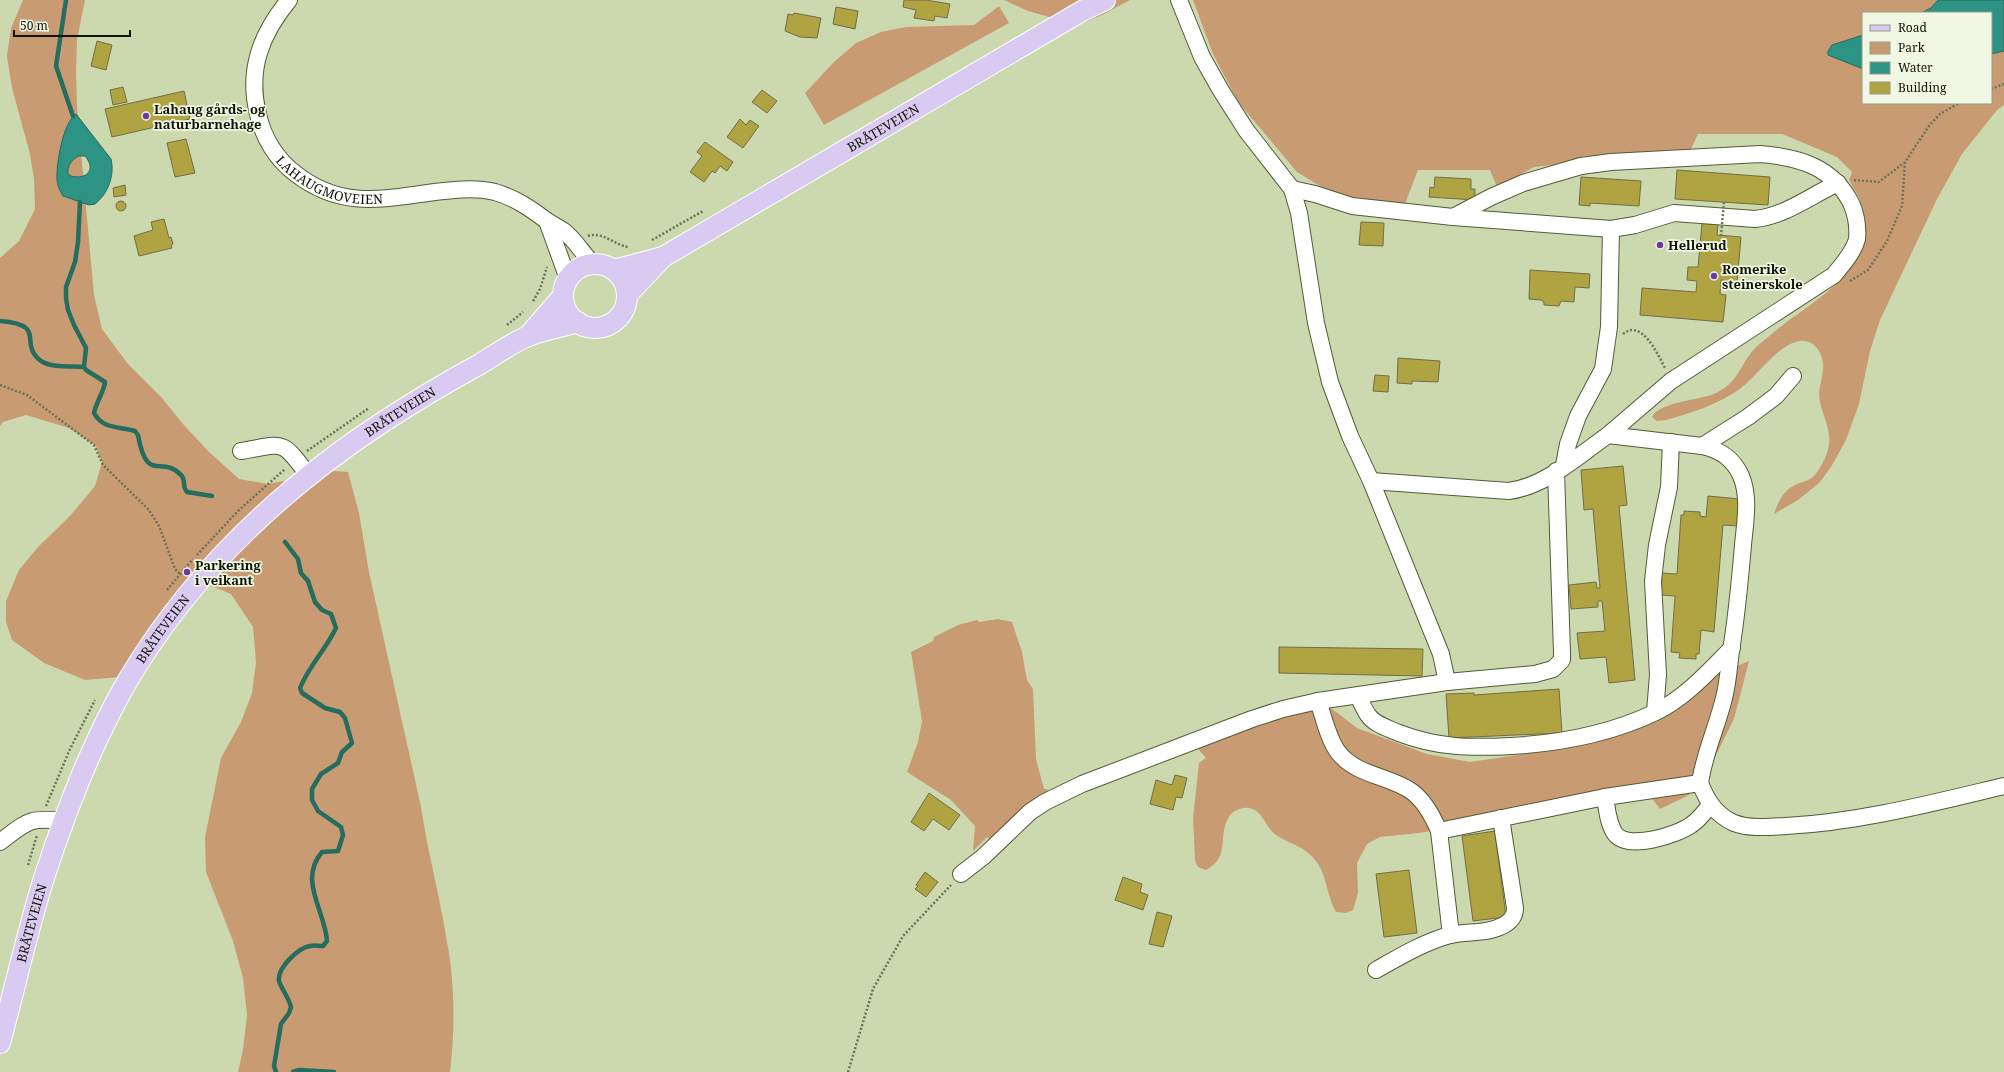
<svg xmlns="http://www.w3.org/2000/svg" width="2004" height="1072" viewBox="0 0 2004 1072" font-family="'Noto Serif',serif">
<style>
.green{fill:#c99b73;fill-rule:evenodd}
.water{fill:#2d9385;stroke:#246d5f;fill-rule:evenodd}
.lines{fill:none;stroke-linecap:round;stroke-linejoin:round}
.stream{stroke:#246d5f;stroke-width:4.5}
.building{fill:#afa342;stroke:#736d46}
.minor-casing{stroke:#515b36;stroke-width:18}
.major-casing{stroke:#fff;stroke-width:22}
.path{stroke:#6a7257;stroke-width:2.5;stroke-dasharray:2 2;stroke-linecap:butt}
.minor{stroke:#fff;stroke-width:16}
.major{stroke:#d9caf1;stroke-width:20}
.path-bridge{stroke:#6a7257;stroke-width:2.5;stroke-dasharray:2 2;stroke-linecap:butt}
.poi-dot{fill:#6f36ac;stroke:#f0f7e2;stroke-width:1.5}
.labels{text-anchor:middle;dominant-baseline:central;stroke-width:3.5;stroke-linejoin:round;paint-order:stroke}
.poi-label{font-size:13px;font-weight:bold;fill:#101406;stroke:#f0f7e2;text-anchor:start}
.street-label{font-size:13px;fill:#101406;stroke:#f0f7e2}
</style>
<rect width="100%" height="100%" fill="#ccd9af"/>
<path class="green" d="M 23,0 L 85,0 L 77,40 L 76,71 L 77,107 L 94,295 L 102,329 L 128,364 L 162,398 L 183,424 L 209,452 L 239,479 L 268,484 L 334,471 L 348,472 L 359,513 L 369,572 L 421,807 C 428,853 440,897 447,942 C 455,984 455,1029 450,1072 L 238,1072 L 243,1050 L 247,1015 L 243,978 L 233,941 L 206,872 L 205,837 L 221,758 L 241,722 L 252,693 L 256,662 L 253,627 L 231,594 L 209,585 L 120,677 L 85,680 L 44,663 L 12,640 L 6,622 L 6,601 L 19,570 L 38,547 L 70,516 L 95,486 L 102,462 L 96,446 L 69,428 L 26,415 L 3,422 L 0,426 L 0,258 L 19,241 L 35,209 L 34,179 L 30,154 L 12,88 L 7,56 L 11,28 Z
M 1004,0 L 1130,0 L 1102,15 L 1078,25 L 1028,11 Z
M 1193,0 L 2004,0 L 2004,105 L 1997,110 L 1962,154 L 1937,199 L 1880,320 L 1870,351 L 1859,404 L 1846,440 L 1831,467 L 1819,483 L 1798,500 L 1774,514 C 1778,502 1783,491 1795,485 C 1801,482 1809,481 1814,476 C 1820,469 1826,458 1828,449 C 1834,430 1819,412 1819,393 C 1820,383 1824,373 1823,363 C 1822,355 1818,347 1811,343 C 1788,330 1757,377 1741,388 C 1719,404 1692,413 1666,420 L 1657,421 L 1652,417 C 1658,402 1702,400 1716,393 C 1737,383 1739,368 1751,353 C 1755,347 1762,342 1767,338 C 1810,299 1882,274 1860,201 C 1858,194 1852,186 1849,180 L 1852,172 L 1837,157 L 1782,134 L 1698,134 L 1690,151 L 1534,167 L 1497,187 L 1490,170 L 1418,170 L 1403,209 L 1336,196 L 1297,172 L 1238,102 L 1213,54 ZM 1863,13 L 1991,13 L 1991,103 L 1863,103 Z
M 999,6 L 1009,23 L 824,125 L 805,93 L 834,62 L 856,43 L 881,32 L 906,27 L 974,25 Z
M 998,619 L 1012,622 L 1022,652 L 1027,680 L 1033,689 L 1036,759 L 1044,789 L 1048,789 L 1040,804 L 998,845 L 987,837 L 973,851 L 975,826 L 951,800 L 907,772 L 918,742 L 922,721 L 911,652 L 933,641 L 934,637 L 958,625 L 977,620 L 979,622 Z
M 1749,661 L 1734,719 L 1716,755 L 1689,795 L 1660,809 L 1650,796 L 1524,815 L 1419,833 L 1380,837 L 1367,844 L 1357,863 L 1358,893 L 1353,910 L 1346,913 L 1336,912 C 1327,897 1327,877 1318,864 C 1306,846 1293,846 1276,835 C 1263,826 1263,806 1243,808 C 1238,809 1234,811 1230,815 C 1216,836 1232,856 1206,870 L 1198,867 L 1195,861 L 1193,818 L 1199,763 L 1206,758 L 1193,743 L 1213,730 L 1327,705 L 1357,728 L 1427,754 L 1470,762 L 1525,754 L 1566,743 L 1694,690 L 1720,673 Z"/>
<path class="water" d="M 1938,0 L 2004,0 L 2004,51 L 1991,54 L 1991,13 L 1921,13 L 1931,8 Z
M 1863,35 L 1863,69 L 1828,55 L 1828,51 L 1832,45 Z
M 76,114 L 111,159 C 115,175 108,194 95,204 L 89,205 L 63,196 C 60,191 57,185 57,179 C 56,165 63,122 76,114 ZM 79,156 L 85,156 C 97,170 86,180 71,176 L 68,174 C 67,166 72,159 79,156 Z"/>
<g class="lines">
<path class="stream" d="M 66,0 L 56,66 L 73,116
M 80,202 L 78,242 L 75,262 L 66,287 L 66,298 L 68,310 L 74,325 L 86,348 L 84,367 L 86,370 L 105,382 C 104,392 96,402 94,413 C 103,430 120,426 135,431 L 138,435 C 147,485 161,454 181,475 C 186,479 182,487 187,492 L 212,496
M 0,321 C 49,325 17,343 41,361 C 52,368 71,366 84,367
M 276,1072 L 274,1066 L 281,1024 L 289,1013 L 291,1007 C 289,998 282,990 279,981 C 277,968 298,948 310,946 C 314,945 319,946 323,946 L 327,941 C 325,911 298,880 322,852 L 338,851 L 343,835 L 341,827 L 318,811 L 312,800 L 312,789 L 321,774 L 338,763 L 342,752 L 352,743 L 345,718 L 340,712 L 325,708 L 302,693 L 300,688 C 309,666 326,649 336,628 L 331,614 L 322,610 L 315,602 L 308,581 L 301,573 L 298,559 L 285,542
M 293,1072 L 299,1070 L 334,1072"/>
</g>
<path class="building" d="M 904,0 L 926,0 L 950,4 L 947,18 L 935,16 L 934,21 L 914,18 L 916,10 L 903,7 Z
M 836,7 L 858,11 L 855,29 L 833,24 Z
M 794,13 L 821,18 L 817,38 L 800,37 L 785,31 L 788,14 L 793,15 Z
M 97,41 L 112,45 L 106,70 L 91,66 Z
M 123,87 L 127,102 L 113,105 L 110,90 Z
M 762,90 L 777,101 L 767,113 L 752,102 Z
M 184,91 L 190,119 L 112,137 L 105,109 Z
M 740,119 L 746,125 L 750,120 L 759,126 L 743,148 L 727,137 Z
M 186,139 L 195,173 L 175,177 L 167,143 Z
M 705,142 L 733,162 L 727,171 L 720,166 L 715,173 L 712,171 L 704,182 L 690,172 L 702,156 L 697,152 Z
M 1677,170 L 1770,177 L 1768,205 L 1675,199 Z
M 1435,177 L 1471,179 L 1471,189 L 1475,189 L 1475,200 L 1429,197 L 1430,187 L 1434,188 Z
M 1581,177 L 1641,181 L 1639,206 L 1590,203 L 1590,206 L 1579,205 Z
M 125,185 L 126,195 L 114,197 L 113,188 Z
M116 206a5 5 0 1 1 10 0a5 5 0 1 1-10 0Z
M 164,219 L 169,238 L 171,237 L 173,244 L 171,245 L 172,248 L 139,256 L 134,236 L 153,230 L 151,222 Z
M 1361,222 L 1384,223 L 1383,246 L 1359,245 Z
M 1702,223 L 1718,224 L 1717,235 L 1741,237 L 1737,282 L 1721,280 L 1720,294 L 1726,295 L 1723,322 L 1640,315 L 1642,288 L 1696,292 L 1697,281 L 1687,280 L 1688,267 L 1698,267 Z
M 1530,270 L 1590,274 L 1589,288 L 1575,287 L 1574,302 L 1561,301 L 1559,306 L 1544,305 L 1544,302 L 1541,300 L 1529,299 Z
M 1398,358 L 1440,361 L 1438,382 L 1412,381 L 1412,384 L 1397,383 Z
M 1375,375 L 1389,376 L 1388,392 L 1373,391 Z
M 1623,466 L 1627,505 L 1619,506 L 1635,680 L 1609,683 L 1606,657 L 1580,659 L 1577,633 L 1605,631 L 1602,601 L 1598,601 L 1598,607 L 1571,609 L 1569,585 L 1596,582 L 1597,588 L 1600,588 L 1593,509 L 1584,510 L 1581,470 Z
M 1708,496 L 1740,499 L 1738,526 L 1723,525 L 1714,632 L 1701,630 L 1699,654 L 1696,654 L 1696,659 L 1679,658 L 1680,653 L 1671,652 L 1675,596 L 1661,595 L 1662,573 L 1677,574 L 1681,515 L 1684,515 L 1684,511 L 1700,512 L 1700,516 L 1706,517 Z
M 1279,647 L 1423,649 L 1422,676 L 1279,673 Z
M 1559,689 L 1562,733 L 1449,738 L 1446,694 L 1474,693 L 1474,695 Z
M 1175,775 L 1187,778 L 1182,798 L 1176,797 L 1173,810 L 1150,804 L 1156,780 L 1172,785 Z
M 929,793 L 960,815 L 949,830 L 933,819 L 924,831 L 911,822 Z
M 1495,831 L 1506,917 L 1473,921 L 1462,836 Z
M 1409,870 L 1417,933 L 1384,937 L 1376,874 Z
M 925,872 L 938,882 L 926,897 L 915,889 L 918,886 L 916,885 Z
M 1123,877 L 1142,884 L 1140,892 L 1148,895 L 1143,910 L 1115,900 Z
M 1157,912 L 1172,916 L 1163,947 L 1149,944 Z"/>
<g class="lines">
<g class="minor-casing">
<g id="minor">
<path id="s1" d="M 289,0 C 261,34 247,70 258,114 C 263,138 277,160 296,174 C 345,212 389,197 444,191 C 460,189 479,188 495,192 C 515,198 530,208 547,221 C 553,225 560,228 565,232 C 576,241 583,254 593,264"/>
<path d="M 1179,0 L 1202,57 L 1220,89 L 1246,130 L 1292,189 L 1299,213 L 1316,323 L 1330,382 L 1350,436 L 1371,481 L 1441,654 L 1447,682"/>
<path d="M 1292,189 L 1315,194 L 1352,206 L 1453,217 L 1491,197 L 1523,183 L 1581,166 L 1611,162 L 1760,154 C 1799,157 1834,167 1852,205 C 1856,215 1858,228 1857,239 C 1854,252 1842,265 1834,275 L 1671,381 L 1608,435"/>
<path d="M 1453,217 L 1611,229 L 1635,225 L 1674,213 L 1755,219 C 1785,216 1810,196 1838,183"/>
<path d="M 547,221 L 568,279"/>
<path d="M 1702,446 L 1748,417 L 1776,396 L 1793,376"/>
<path d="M 241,451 C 284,444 281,438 308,475"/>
<path d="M 1564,465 L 1568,444 L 1578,416 L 1603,369 L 1609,327 L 1611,229"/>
<path d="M 1371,481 L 1509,491 C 1546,486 1578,456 1608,435 L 1702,446 C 1720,450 1733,458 1741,476 C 1750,497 1745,523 1743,545 C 1740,580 1737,615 1731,650 C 1729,666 1728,683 1724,698 C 1717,727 1704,754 1700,783"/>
<path d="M 1358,696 C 1361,702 1364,709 1368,715 C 1375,725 1388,728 1399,733 C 1438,748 1471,748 1512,746 C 1562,743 1610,734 1656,712 C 1686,697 1708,672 1732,648"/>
<path d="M 1318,701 C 1324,718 1328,738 1338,752 C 1355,775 1389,776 1411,791 C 1424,800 1433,817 1439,831 L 1605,797 L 1700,783 C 1707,801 1716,815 1734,823 C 1750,829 1769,827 1786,826 C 1860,822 1932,803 2004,786"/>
<path d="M 1655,712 L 1658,675 L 1653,581 L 1657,545 L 1669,487 L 1671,442"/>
<path d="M 1605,797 C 1607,809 1608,825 1616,835 C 1630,850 1677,835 1691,825 C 1699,820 1704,813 1710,805"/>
<path d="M 1439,831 L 1451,935"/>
<path d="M 0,842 C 27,822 28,817 63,821"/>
<path d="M 961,874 L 983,857 L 1030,812 L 1045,802 L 1082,784 L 1252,719 L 1283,709 L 1318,701 L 1447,682 L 1535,674 L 1553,669 L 1562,660 L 1562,653 L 1556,471"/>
<path d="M 1376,970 C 1399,957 1424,942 1450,935 C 1468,931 1488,934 1504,925 C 1511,921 1515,916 1515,908 L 1501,818"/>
</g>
</g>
<g class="major-casing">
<g id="major">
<circle cx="595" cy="296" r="32"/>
<path id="s2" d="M 614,270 L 663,257 L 1082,11 L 1105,0"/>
<path d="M 627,295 L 663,257"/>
<path d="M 528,336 L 563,296"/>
<path id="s3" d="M 0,1043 C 15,988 27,932 44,878 C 66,810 92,742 128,680 C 191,574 281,489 383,422 C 415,401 447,382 480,364 C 495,355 510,344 526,337 C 542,330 562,327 578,322"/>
</g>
</g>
<path class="path" d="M 1991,89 L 2004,84
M 1854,180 L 1879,182 L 1905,162
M 588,236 C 602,231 615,245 628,247
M 652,240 L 703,211
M 1850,281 L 1868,270 L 1887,241 L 1902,206 L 1905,162 L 1929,126 L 1940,114 L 1959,103
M 533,301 L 540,289 L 547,267
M 507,325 L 523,312
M 1623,334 C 1642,318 1658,355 1665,368
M 0,385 L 27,395 L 94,445 L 103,465 L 149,510 L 159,526 L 175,569 L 180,574
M 307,451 L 369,408
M 197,555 L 238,511 L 285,469
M 167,590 L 193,559
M 46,806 L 70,749 L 95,700
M 28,865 L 37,835
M 848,1072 L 873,989 L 903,936 L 951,885"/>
<use href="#minor" class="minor"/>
<use href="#major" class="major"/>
<path class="path-bridge" d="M 1721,236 L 1724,202"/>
</g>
<g class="poi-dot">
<circle cx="146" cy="116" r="4"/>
<circle cx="1660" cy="245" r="4"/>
<circle cx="1714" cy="276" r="4"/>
<circle cx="187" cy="572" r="4"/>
</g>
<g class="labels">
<g class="poi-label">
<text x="154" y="109">Lahaug gårds- og<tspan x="154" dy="15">naturbarnehage</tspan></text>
<text x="1668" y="245">Hellerud</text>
<text x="1722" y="269">Romerike<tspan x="1722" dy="15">steinerskole</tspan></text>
<text x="195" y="565">Parkering<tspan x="195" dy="15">i veikant</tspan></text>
</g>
<g class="street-label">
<text stroke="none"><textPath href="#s2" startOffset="306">BRÅTEVEIEN</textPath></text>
<text stroke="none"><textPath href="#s1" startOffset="230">LAHAUGMOVEIEN</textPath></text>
<text stroke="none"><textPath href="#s3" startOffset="772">BRÅTEVEIEN</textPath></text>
<text stroke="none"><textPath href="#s3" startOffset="448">BRÅTEVEIEN</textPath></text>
<text stroke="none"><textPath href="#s3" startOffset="124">BRÅTEVEIEN</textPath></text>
</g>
</g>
<rect x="1862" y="12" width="130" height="92" fill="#f0f7e2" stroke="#969c8a"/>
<rect x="1870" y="25" width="20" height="6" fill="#d9caf1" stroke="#969c8a"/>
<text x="1898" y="32" font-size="12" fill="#101406">Road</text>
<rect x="1870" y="42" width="20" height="12" fill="#c99b73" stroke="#969c8a"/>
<text x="1898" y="52" font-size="12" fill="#101406">Park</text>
<rect x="1870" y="62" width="20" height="12" fill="#2d9385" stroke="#969c8a"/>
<text x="1898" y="72" font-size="12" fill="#101406">Water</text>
<rect x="1870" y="82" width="20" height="12" fill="#afa342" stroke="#969c8a"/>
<text x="1898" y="92" font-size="12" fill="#101406">Building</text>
<path d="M14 30v6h116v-6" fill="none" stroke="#101406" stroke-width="2"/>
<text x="20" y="30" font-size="12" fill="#101406" stroke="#f0f7e2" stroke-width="3" paint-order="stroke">50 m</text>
</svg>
